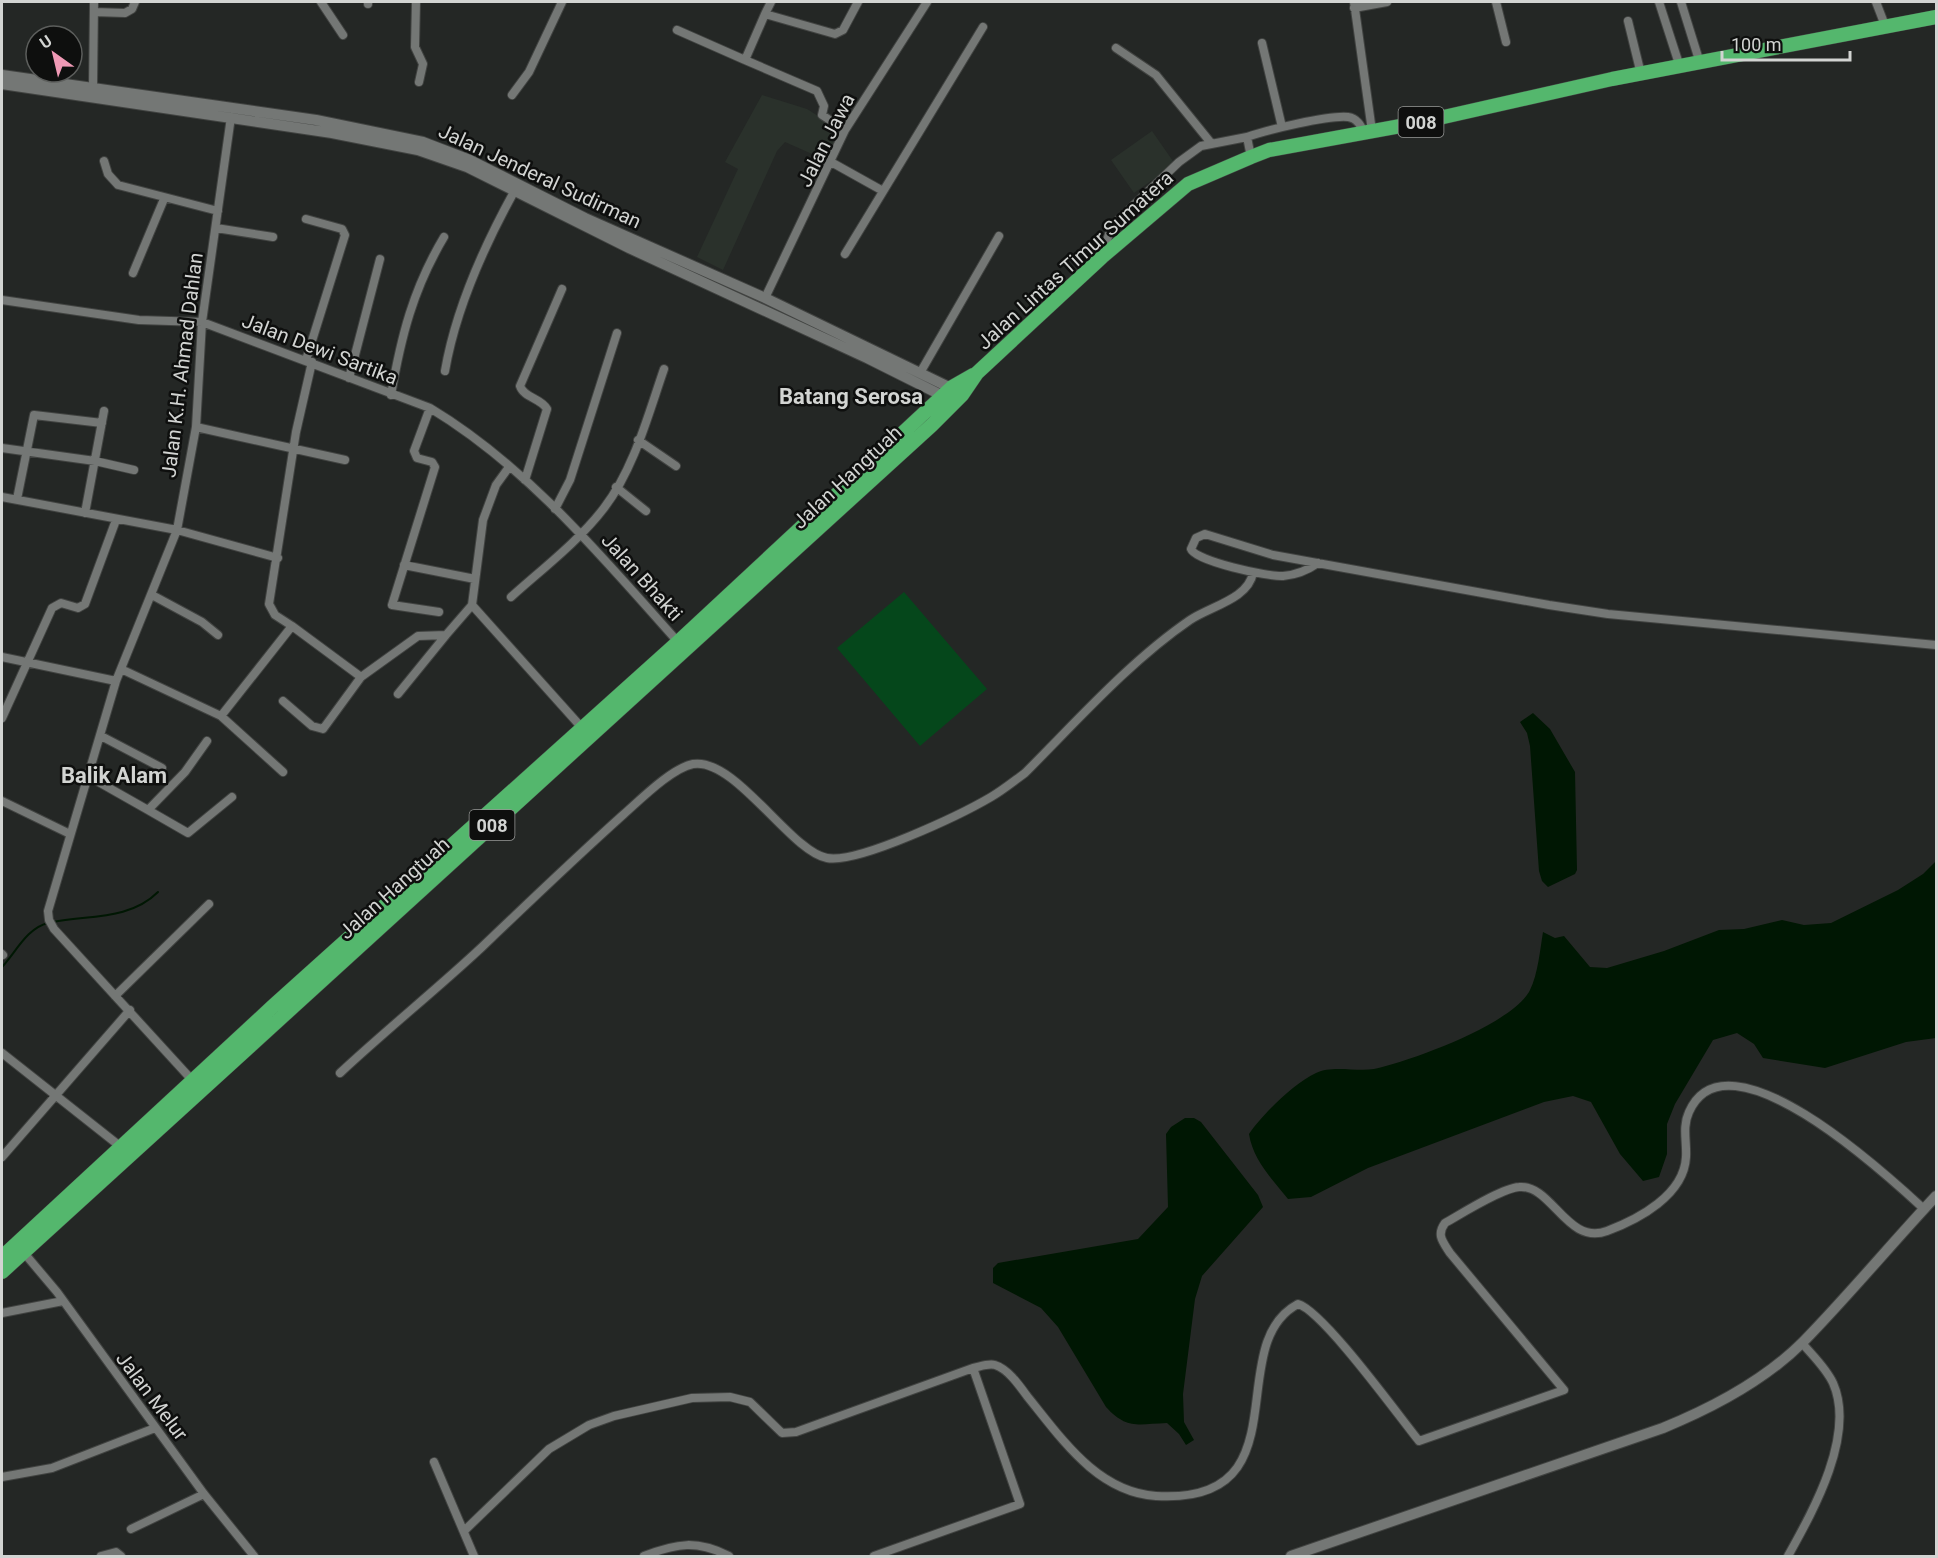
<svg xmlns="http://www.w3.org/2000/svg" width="1938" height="1558" viewBox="0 0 1938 1558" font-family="Roboto,sans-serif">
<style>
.built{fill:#2a312b}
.green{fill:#05471b}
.water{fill:#001703}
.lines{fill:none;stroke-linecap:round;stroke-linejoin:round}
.stream{stroke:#001703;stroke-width:2}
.minor-casing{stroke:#414341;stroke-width:10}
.tertiary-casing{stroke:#414341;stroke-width:12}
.trunk-casing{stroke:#414341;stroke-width:15}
.minor{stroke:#747775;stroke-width:8}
.tertiary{stroke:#747775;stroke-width:10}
.trunk{stroke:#54b76d;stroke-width:14}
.labels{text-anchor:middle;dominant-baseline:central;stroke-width:5;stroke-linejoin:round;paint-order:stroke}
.shield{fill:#0e0f0e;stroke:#979997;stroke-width:1.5}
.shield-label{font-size:18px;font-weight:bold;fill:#d2d4d2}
.street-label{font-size:20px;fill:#d2d4d2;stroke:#0e0f0e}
.quarter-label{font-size:22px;font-weight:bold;fill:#d2d4d2;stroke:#0e0f0e}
</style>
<rect width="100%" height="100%" fill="#242725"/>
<path class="built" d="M 762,95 L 807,109 L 842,131 L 828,161 L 785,142 L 777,151 L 723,270 L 697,257 L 738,169 L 725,162 Z
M 1152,131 L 1175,164 L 1134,193 L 1111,160 Z"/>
<path class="green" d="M 904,592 L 987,689 L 920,746 L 837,648 Z"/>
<path class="water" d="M 1533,713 L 1550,729 L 1575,772 L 1577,870 L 1575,874 L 1548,887 L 1542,881 L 1539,871 L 1530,746 L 1527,733 L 1520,722 Z
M 1936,861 L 1936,1038 L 1906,1042 L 1825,1068 L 1763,1058 L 1754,1044 L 1737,1033 L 1713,1040 L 1675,1104 L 1667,1124 L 1667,1154 L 1659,1177 L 1643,1181 L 1620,1154 L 1591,1102 L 1573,1096 L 1544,1102 L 1368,1168 L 1311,1197 L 1288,1199 C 1272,1179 1253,1160 1249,1134 C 1262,1115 1294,1083 1316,1073 C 1332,1065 1357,1072 1374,1069 C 1411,1061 1513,1024 1530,990 C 1538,974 1540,950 1543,932 L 1555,938 L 1564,936 L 1590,967 L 1607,968 L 1664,951 L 1719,930 L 1744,929 L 1782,920 L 1804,925 L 1831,923 L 1898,890 L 1923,874 Z
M 1185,1118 L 1194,1118 L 1201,1122 L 1258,1195 L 1263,1207 L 1202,1276 L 1195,1299 L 1183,1394 L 1184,1422 L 1194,1440 L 1186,1445 L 1179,1434 L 1167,1423 C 1138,1424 1127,1430 1106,1407 L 1058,1327 L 1041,1308 L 993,1283 L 993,1268 L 998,1263 L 1138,1239 L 1168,1207 L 1166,1134 L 1171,1127 Z"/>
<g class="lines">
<path class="stream" d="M 53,922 C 89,915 130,920 158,892
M 2,967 C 16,952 27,928 48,923"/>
<g class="minor-casing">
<path id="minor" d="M 321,2 L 343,35
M 416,2 L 415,47 L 423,64 L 419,82
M 771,2 L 765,14 L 835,34 L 843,30 L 858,2
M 1354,2 L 1372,131
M 1496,2 L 1506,42
M 1659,2 L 1680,67
M 1681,2 L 1700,63
M 1876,2 L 1886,28
M 368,4 L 368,2
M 1354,8 L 1387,2
M 94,12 L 125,13 L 132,9 L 135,2
M 1628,21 L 1641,74
M 677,30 L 745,60 L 765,14
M 1262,43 L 1282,127
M 1116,48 L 1156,75 L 1211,143
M 745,60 L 817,91 L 824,106 L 822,115 L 845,130
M 93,88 L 94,2
M 512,95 L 529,72 L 562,2
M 1247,137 C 1267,130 1328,115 1348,117 C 1357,118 1361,126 1364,132
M 104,161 L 108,174 L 118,185 L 218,211
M 831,162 L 883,191
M 216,228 L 273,237
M 845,254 L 983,27
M 1102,256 L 1109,234 L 1116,222 L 1179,162 L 1201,146 L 1247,137 L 1251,157
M 133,273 L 164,199
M 765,298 L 845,130 L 927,2
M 2,300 L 139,320 L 202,322 L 430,408 C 528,467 603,558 678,642
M 306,360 L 345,235 L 342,229 L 306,219
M 445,371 C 456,307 484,246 515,190
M 920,373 L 999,236
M 349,378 L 380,259
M 391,395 C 401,337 413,289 444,237
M 430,408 L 414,451 L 417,458 L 432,462 L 435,467 L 392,605 L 439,612
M 196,427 L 345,460
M 638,440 L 676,466
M 2,448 L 95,461 L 134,470
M 525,480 L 547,409 C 541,398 524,398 520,386 L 562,289
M 616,487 L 646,511
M 2,497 L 177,530 L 278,558
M 17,499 L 34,415 L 102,423
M 555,509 L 570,480 L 617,333
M 85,513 L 104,411
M 1318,563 C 1308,570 1295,575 1283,576 C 1268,577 1195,561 1191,549 L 1196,538 L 1205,534 L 1273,555 L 1549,605 L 1608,614 L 1936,645
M 404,565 L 475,579
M 152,595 L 202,622 L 218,635
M 511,597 C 542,569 578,542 604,508 C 634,469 648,415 664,369
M 472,605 L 583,729
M 2,657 L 116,681
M 121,669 L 221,716 L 283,772
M 361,677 L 418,636 L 446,635 L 472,605 L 483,520 L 496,485 L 509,467
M 398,694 L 446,635
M 283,701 L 312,726 L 323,729 L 361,677 L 292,626
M 221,716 L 292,626 L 275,615 L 269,604 L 296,432 L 312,362
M 2,718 L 52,608 L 61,603 L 78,608 L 85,604 L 116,520
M 101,736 L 162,768
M 88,776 L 148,810 L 185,772 L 207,741
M 2,801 L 70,834
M 148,810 L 188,833 L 232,797
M 2,954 L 3,955
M 115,996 L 209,904
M 2,1053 L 121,1147
M 340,1073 C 386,1030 436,990 482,947 C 529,902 576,857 624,814 C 641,799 672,768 693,764 C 735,757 791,852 827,858 C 858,864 962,814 991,797 C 1003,790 1014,781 1025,773 C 1076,722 1130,661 1190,620 C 1211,606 1248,599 1253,573
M 192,1080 L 54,929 L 49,920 L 48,911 L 116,681 L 177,530 L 196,427 L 202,322 L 231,117
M 2,1157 L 130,1010
M 25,1254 L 57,1292 L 204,1494 L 254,1556
M 2,1313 L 63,1301
M 973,1368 C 979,1367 988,1363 995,1365 C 1008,1369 1019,1385 1027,1396 C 1062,1439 1097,1492 1156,1496 C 1306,1505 1220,1345 1298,1304 C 1323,1311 1398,1415 1419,1441 L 1564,1390 L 1450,1253 C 1443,1242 1436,1235 1445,1223 C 1461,1214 1502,1188 1519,1187 C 1552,1184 1567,1246 1607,1231 C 1639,1219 1684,1195 1686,1157 C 1687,1142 1682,1127 1689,1112 C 1727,1026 1888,1176 1924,1209
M 434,1462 L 474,1556
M 2,1477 L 52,1468 L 155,1428
M 131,1529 L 204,1494
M 464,1531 L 549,1449 L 589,1425 L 614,1416 L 692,1398 L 730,1397 L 750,1402 L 782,1433 L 796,1432 L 973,1368 L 1020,1504 L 874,1556
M 101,1556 L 116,1552 L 121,1556
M 644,1556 C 677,1543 697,1540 729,1556
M 1788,1556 C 1813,1511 1856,1435 1833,1383 C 1826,1368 1813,1356 1802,1343"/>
</g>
<g class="tertiary-casing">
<path id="tertiary" d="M 2,75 L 316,120 L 423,142 L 470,160 L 585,218 L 765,298 L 957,391
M 2,84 L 332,133 L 418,150 L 467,167 L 629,248 L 867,358 L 947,398
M 1291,1556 L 1663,1428 C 1712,1408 1765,1380 1803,1342 C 1849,1295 1891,1244 1936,1196"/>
</g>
<g class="trunk-casing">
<path id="trunk" d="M 2,1257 L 272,1007 L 678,642 L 952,387 L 973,375
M 2,1272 L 932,425 L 962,395 L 977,373 L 1102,257 L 1188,184 L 1251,157 L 1269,150 L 1417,123 L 1612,79 L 1936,17"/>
</g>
<use href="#minor" class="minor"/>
<use href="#tertiary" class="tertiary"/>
<use href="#trunk" class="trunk"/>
</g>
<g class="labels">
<g class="shield">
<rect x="1398.5" y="107" width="45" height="30" rx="4.5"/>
<rect x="469.5" y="810" width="45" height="30" rx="4.5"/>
</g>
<g class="shield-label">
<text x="1421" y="122">008</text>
<text x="492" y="825">008</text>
</g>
<g class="street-label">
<text transform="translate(826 140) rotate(-63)">Jalan Jawa</text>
<text transform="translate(540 176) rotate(25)">Jalan Jenderal Sudirman</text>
<text transform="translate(1075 260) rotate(-42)">Jalan Lintas Timur Sumatera</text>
<text transform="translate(320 349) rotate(21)">Jalan Dewi Sartika</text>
<text transform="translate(182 365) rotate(-83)">Jalan K.H. Ahmad Dahlan</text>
<text transform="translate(847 477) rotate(-43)">Jalan Hangtuah</text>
<text transform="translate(642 577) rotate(48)">Jalan Bhakti</text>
<text transform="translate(394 888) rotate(-42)">Jalan Hangtuah</text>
<text transform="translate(152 1396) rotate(53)">Jalan Melur</text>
</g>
<g class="quarter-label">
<text x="851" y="396">Batang Serosa</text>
<text x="114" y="775">Balik Alam</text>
</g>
</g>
<rect width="1938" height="1558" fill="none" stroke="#d2d4d2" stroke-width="6"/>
<g transform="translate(54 54) rotate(326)"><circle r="28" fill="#0e0f0e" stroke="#5c5e5c" stroke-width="1.5"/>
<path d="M0-4.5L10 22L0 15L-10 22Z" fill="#f09ab6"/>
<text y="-9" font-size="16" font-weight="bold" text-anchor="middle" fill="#d2d4d2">U</text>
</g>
<path d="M1722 51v9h128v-9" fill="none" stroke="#d2d4d2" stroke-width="3"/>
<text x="1731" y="51" font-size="18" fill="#d2d4d2" stroke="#0e0f0e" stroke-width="4.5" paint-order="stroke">100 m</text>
</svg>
